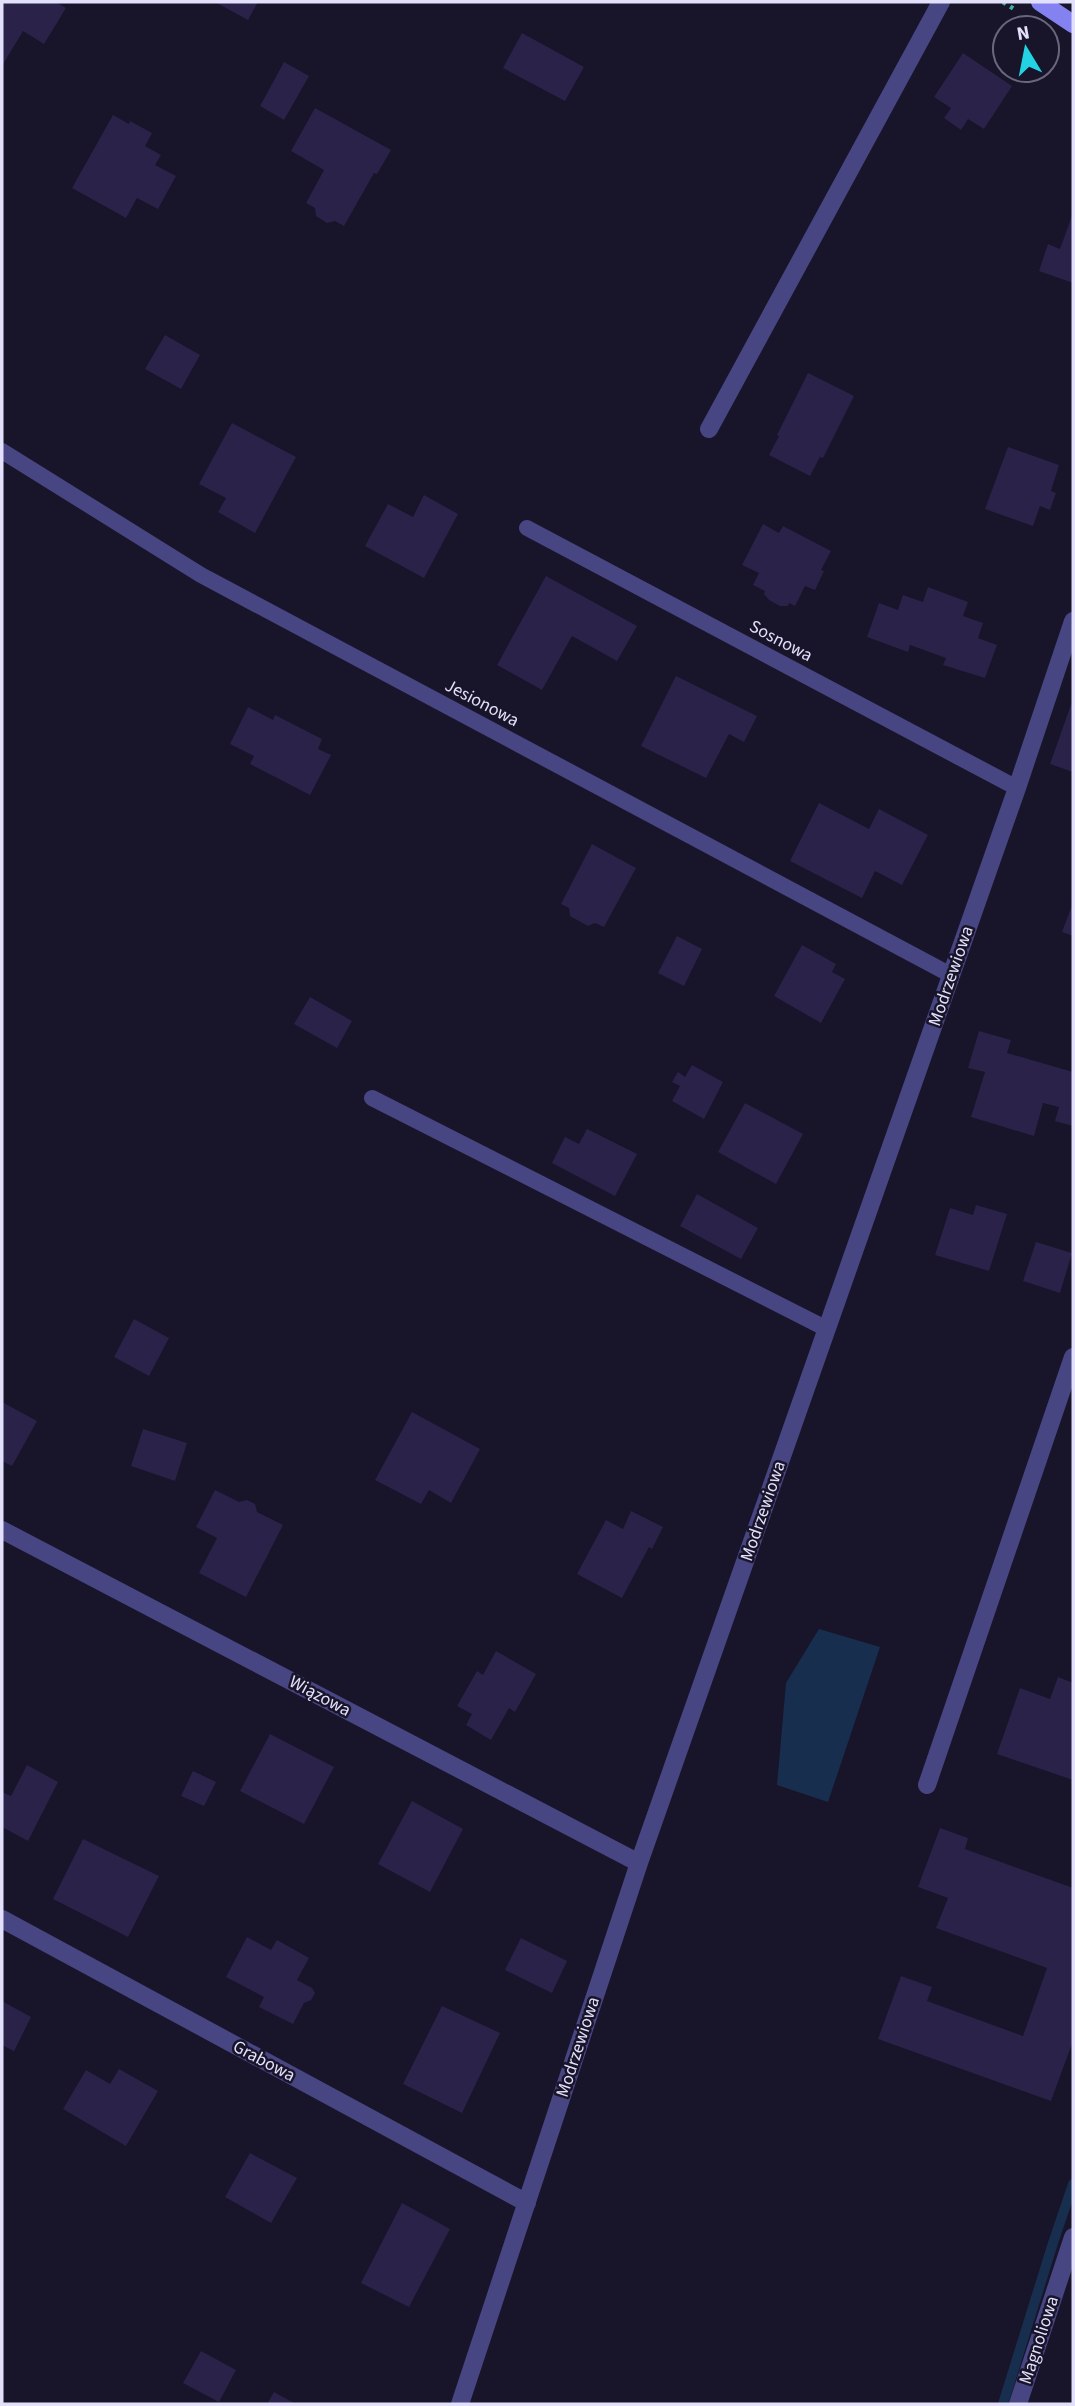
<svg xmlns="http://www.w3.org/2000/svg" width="1075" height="2406" viewBox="0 0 1075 2406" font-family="'Source Sans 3',sans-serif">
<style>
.water{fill:#182e4e}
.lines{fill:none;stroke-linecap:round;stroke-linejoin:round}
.stream{stroke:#182e4e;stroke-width:10}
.building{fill:#2a2248}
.path{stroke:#40afa7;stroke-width:4.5;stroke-dasharray:3.5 5;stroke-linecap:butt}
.lane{stroke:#474582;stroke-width:16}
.street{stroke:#474582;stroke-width:18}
.secondary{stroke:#8482f0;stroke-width:18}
.labels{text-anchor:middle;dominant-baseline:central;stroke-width:5;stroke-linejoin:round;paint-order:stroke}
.street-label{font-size:18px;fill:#e3e0fb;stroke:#181429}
</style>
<rect width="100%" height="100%" fill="#181429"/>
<path class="water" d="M 819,1629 L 880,1647 L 828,1802 L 777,1785 L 786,1683 Z"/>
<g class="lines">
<path class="stream" d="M 1003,2404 L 1053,2243 L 1073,2184"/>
</g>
<path class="building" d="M 2,2 L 56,2 L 66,8 L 44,44 L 23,31 L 2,66 Z
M 215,2 L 258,2 L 248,20 Z
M 522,33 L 584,67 L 565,101 L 503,68 Z
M 963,53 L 1012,86 L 984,129 L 968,119 L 961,130 L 944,118 L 951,108 L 934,97 Z
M 284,62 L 309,76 L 284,120 L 260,106 Z
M 315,108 L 391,150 L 377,174 L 374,173 L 344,226 L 335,221 L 327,223 L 316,216 L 315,208 L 306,203 L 324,170 L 291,151 Z
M 113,115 L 129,124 L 130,121 L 152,133 L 145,146 L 161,155 L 155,165 L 176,176 L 158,209 L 137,198 L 126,218 L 72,188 Z
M 1073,213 L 1073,283 L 1039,271 L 1048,244 L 1060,249 Z
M 165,335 L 200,355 L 181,389 L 145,369 Z
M 808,373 L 854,396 L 823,458 L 820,457 L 810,476 L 769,455 L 779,436 L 777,435 Z
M 232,423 L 296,457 L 255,533 L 218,512 L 226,498 L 199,484 Z
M 1008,447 L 1059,465 L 1051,491 L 1056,493 L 1050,510 L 1040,506 L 1033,526 L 985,509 Z
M 424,495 L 458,514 L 424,578 L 365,546 L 388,504 L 413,517 Z
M 763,524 L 779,533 L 783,526 L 831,551 L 821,570 L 824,571 L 815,590 L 805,586 L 795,606 L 789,603 L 788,606 L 780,606 L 769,600 L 764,594 L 765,591 L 753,585 L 759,573 L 742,565 Z
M 546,576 L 637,626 L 617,661 L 572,636 L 542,690 L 497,665 Z
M 928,587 L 968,602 L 963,616 L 983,623 L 978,638 L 997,645 L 985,678 L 943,665 L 946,658 L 910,645 L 908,652 L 867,637 L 879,603 L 898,610 L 903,595 L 923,602 Z
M 676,676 L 757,716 L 744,742 L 729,734 L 706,778 L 641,746 Z
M 1073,699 L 1073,772 L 1050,764 Z
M 248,707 L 273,720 L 275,715 L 322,739 L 318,749 L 331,755 L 310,795 L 250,764 L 254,756 L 230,744 Z
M 819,803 L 869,829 L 879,809 L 928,835 L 902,885 L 875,871 L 862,898 L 790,861 Z
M 592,844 L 636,868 L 604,927 L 595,923 L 588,926 L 570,916 L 569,908 L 561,904 Z
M 1071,908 L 1073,908 L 1073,936 L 1062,932 Z
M 677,936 L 702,949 L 684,986 L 658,973 Z
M 802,945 L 836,964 L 832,972 L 845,979 L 821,1023 L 774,996 Z
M 310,997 L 352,1021 L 337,1048 L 294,1024 Z
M 979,1031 L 1011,1040 L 1007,1053 L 1073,1072 L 1073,1126 L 1055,1121 L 1059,1107 L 1043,1103 L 1034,1136 L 971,1117 L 985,1072 L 968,1068 Z
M 692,1065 L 723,1082 L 704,1119 L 672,1101 L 680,1086 L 672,1082 L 678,1072 L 685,1077 Z
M 745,1103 L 803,1134 L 776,1184 L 718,1152 Z
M 587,1129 L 637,1154 L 615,1196 L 552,1163 L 565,1137 L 579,1144 Z
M 697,1194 L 758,1228 L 741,1259 L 680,1226 Z
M 976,1205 L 1007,1214 L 989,1271 L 935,1255 L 950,1208 L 973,1215 Z
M 1036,1242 L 1072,1253 L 1060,1293 L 1023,1281 Z
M 134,1319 L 169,1338 L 149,1376 L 114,1357 Z
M 2,1402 L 37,1421 L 12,1466 L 2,1461 Z
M 412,1412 L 480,1449 L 451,1503 L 429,1490 L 421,1504 L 375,1480 Z
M 143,1429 L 187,1443 L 175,1481 L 131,1466 Z
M 215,1490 L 239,1502 L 247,1500 L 255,1504 L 257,1512 L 283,1525 L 246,1597 L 199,1573 L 217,1538 L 196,1527 Z
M 631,1511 L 663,1527 L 652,1549 L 649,1547 L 622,1598 L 577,1574 L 606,1520 L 623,1529 Z
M 496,1651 L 536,1674 L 515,1712 L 509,1708 L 491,1740 L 466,1725 L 472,1714 L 457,1706 L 477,1671 L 483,1675 Z
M 1058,1677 L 1073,1683 L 1073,1780 L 997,1754 L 1020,1688 L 1050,1699 Z
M 270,1734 L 334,1767 L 304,1824 L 240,1791 Z
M 27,1765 L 58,1782 L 28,1841 L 2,1827 L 2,1792 L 11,1796 Z
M 193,1771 L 216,1782 L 204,1806 L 181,1796 Z
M 412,1801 L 463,1829 L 430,1892 L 378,1864 Z
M 940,1828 L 968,1838 L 965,1849 L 1073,1888 L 1073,2041 L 1051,2101 L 878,2039 L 901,1976 L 932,1987 L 927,2001 L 1023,2036 L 1047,1968 L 936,1928 L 948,1898 L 918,1887 Z
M 83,1839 L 159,1876 L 128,1937 L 53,1899 Z
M 247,1937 L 271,1950 L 277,1940 L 309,1958 L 297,1980 L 312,1988 L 315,1993 L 311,2000 L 304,2003 L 293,2024 L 259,2007 L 264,1997 L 226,1977 Z
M 521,1938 L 567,1961 L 552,1993 L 505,1970 Z
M 2,2001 L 31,2017 L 14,2051 L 2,2045 Z
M 442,2006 L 500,2033 L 462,2113 L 403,2084 Z
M 119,2069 L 158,2091 L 126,2146 L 63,2109 L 86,2070 L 110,2084 Z
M 250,2153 L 297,2178 L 271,2223 L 225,2197 Z
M 402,2203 L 450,2229 L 409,2307 L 361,2283 Z
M 201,2351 L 236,2370 L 219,2402 L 183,2383 Z
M 274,2392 L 296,2404 L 267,2404 Z"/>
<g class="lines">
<path class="path" d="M 1003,2 L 1014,9"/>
<path class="lane" d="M 2,451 L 201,575 L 951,975
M 527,528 L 1017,788
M 372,1098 L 827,1329"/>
<path class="street" d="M 709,429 L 941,2
M 2,1530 L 639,1863
M 927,1785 L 1073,1357
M 2,1919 L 527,2203
M 460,2404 L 639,1863 L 1017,788 L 1073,621
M 1018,2404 L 1073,2237"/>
<path class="secondary" d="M 1040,2 L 1073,24"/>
</g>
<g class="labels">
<g class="street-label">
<text transform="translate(781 641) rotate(28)">Sosnowa</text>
<text transform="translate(482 703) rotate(28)">Jesionowa</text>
<text transform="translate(951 976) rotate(-71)">Modrzewiowa</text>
<text transform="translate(763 1511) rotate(-71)">Modrzewiowa</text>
<text transform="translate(320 1696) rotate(28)">Wiązowa</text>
<text transform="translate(578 2047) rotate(-72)">Modrzewiowa</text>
<text transform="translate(264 2061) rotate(28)">Grabowa</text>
<text transform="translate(1039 2340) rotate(-72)">Magnoliowa</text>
</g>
</g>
<rect width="1075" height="2406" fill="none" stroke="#e3e0fb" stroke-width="7"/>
<g transform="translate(1026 49) rotate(350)"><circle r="33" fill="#181429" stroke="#69667d" stroke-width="2"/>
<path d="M0-5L12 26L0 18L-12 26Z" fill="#23d3e4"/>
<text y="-10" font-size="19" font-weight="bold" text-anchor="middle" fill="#e3e0fb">N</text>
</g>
</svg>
